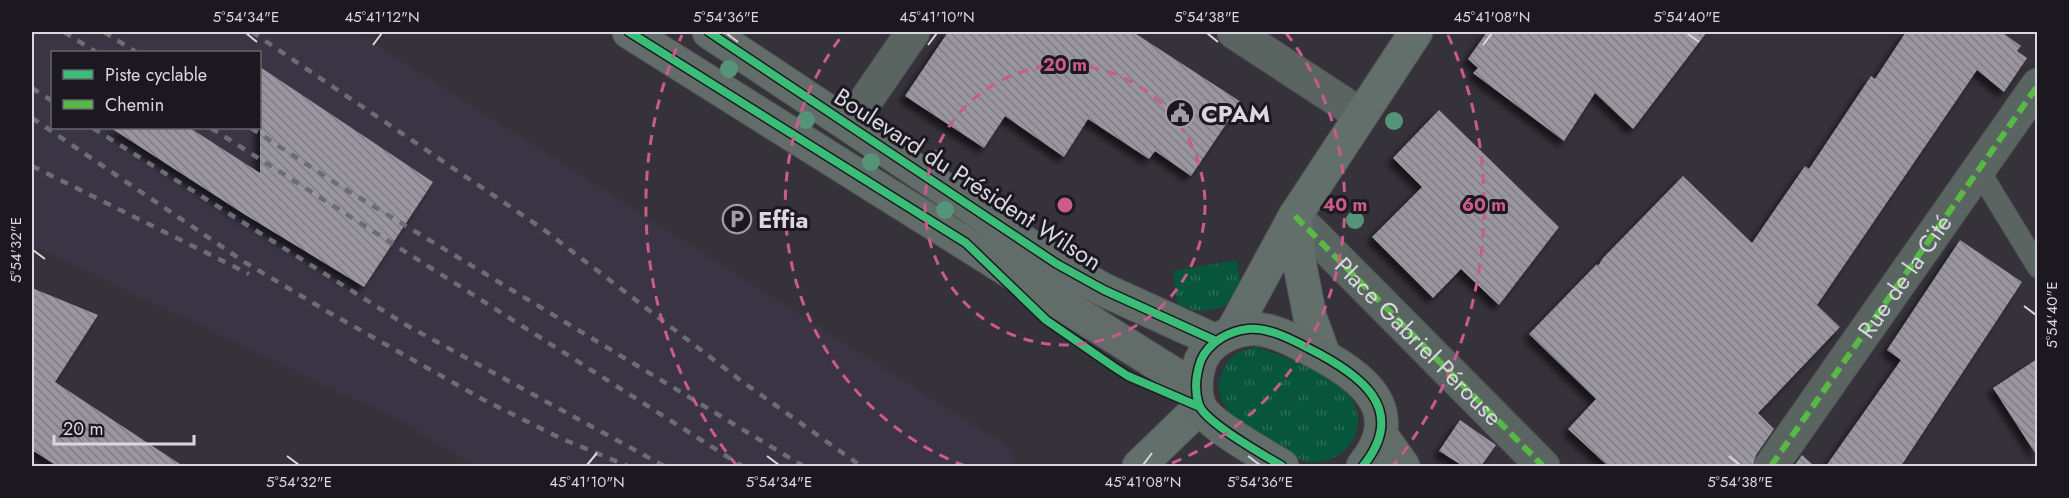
<svg xmlns="http://www.w3.org/2000/svg" width="2069" height="498" viewBox="0 0 2069 498" font-family="Jost,sans-serif">
<style>
.built{fill:#3a3445;fill-rule:evenodd}
.grass{fill:url(#grass-tufts)}
.building{fill:url(#building-back-hatch);filter:url(#shadow)}
.lines{fill:none;stroke-linecap:round;stroke-linejoin:round}
.lane-casing{stroke:#535157;stroke-width:23}
.street-casing{stroke:#535157;stroke-width:35}
.secondary-casing{stroke:#535157;stroke-width:35}
.primary-casing{stroke:#535157;stroke-width:35}
.lane{stroke:#5a6460;stroke-width:21}
.street{stroke:#5a6460;stroke-width:33}
.secondary{stroke:#636f6a;stroke-width:33}
.primary{stroke:#626d69;stroke-width:33}
.rail{stroke:#6b6e70;stroke-width:4.5;stroke-dasharray:8 8;stroke-linecap:butt}
.quiet{stroke:#58b947;stroke-width:6;stroke-dasharray:12 6;stroke-linecap:butt}
.cycleway-casing{stroke:#1b191f;stroke-width:11}
.cycleway{stroke:#3abd76;stroke-width:8}
.tree{fill:#559479}
.ticks{fill:none;stroke:#dad7e0;stroke-width:2}
.ring{fill:none;stroke:#ca5b8a;stroke-width:3;stroke-dasharray:10 8}
.labels{text-anchor:middle;dominant-baseline:central;stroke-width:6;stroke-linejoin:round;paint-order:stroke}
.poi-label{font-size:24px;font-weight:bold;fill:#dad7e0;stroke:#1b191f;text-anchor:start}
.street-label{font-size:24px;fill:#dad7e0;stroke:#1b191f}
.centre{fill:#ca5b8a;stroke:#1b191f;stroke-width:3}
.ring-label{font-size:18px;text-anchor:middle;font-weight:bold;fill:#ca5b8a;stroke:#1b191f;stroke-width:6;stroke-linejoin:round;paint-order:stroke}
.neatline{fill:none;stroke:#dad7e0;stroke-width:2}
.ticks-label{font-size:15px;text-anchor:middle;fill:#dad7e0}
</style>
<defs>
<pattern id="grass-tufts" width="24" height="20" patternUnits="userSpaceOnUse" patternTransform="scale(1.5)"><rect width="24" height="20" fill="#07553a"/><path d="M3 7l-1-3M5 7V3M7 7l1-3M15 17l-1-3M17 17v-4M19 17l1-3" fill="none" stroke="#2b6d56"/></pattern>
<pattern id="building-back-hatch" width="6" height="6" patternUnits="userSpaceOnUse" patternTransform="scale(1.5)"><rect width="6" height="6" fill="#99969f"/><path d="M-1 5l2 2M0 0l6 6M5-1l2 2" fill="none" stroke="#7f7c83"/></pattern>
<filter id="shadow"><feDropShadow dx="-5.5" dy="5.5" stdDeviation="3" flood-color="#0009"/></filter>
</defs>
<rect width="100%" height="100%" fill="#35323a"/>
<path class="built" d="M 32,32 L 356,32 L 1011,449 L 1017,466 L 475,466 L 410,426 L 32,245 ZM 52,52 L 260,52 L 260,128 L 52,128 Z"/>
<path class="grass" d="M 1237,260 L 1242,292 C 1227,311 1197,317 1177,303 L 1173,271 Z
M 1257,347 C 1284,356 1336,375 1352,400 C 1369,427 1348,461 1317,462 C 1313,462 1308,463 1304,461 C 1294,457 1285,450 1276,445 C 1265,438 1250,433 1240,424 C 1226,412 1213,391 1222,372 C 1230,354 1238,351 1257,347 Z"/>
<path class="building" d="M 948,32 L 1133,32 L 1241,102 L 1191,176 L 1155,151 L 1149,159 L 1088,119 L 1064,157 L 1005,116 L 984,148 L 905,96 Z
M 1487,32 L 1707,32 L 1633,129 L 1595,93 L 1564,141 L 1473,73 L 1478,68 L 1468,59 Z
M 1906,32 L 2004,32 L 2003,33 L 2021,46 L 2017,51 L 2027,58 L 2004,92 L 1977,70 L 1817,305 L 1840,327 L 1758,413 L 1774,429 L 1756,455 L 1753,466 L 1608,466 L 1568,429 L 1596,399 L 1529,334 L 1597,264 L 1598,266 L 1603,258 L 1683,176 L 1752,243 L 1805,166 L 1809,169 L 1871,76 L 1875,79 Z
M 260,67 L 433,182 L 364,287 L 244,214 L 111,128 L 190,128 L 260,173 Z
M 1439,110 L 1559,227 L 1499,305 L 1461,269 L 1433,298 L 1372,237 L 1422,187 L 1393,158 Z
M 1960,240 L 2022,282 L 1901,466 L 1826,466 L 1901,360 L 1887,350 Z
M 32,288 L 98,315 L 55,382 L 183,466 L 57,466 L 32,450 Z
M 2037,359 L 2037,456 L 1993,388 Z
M 1460,420 L 1496,445 L 1481,466 L 1463,466 L 1439,451 Z
M 1802,455 L 1814,466 L 1794,466 Z"/>
<g class="lines">
<g class="lane-casing">
<path id="lane" d="M 1978,169 L 2038,267"/>
</g>
<g class="street-casing">
<g id="street">
<path d="M 1234,32 L 1361,115"/>
<path d="M 849,125 L 913,32"/>
<path d="M 1295,216 L 1543,466"/>
<path id="s1" d="M 1771,466 L 2038,85"/>
</g>
</g>
<g class="secondary-casing">
<path id="secondary" d="M 1295,216 L 1300,266 L 1310,317 L 1324,356
M 1232,332 L 1295,216 L 1416,32
M 1139,466 L 1200,407"/>
</g>
<g class="primary-casing">
<path id="primary" d="M 629,32 L 1196,388
M 709,32 L 1057,264 L 1104,290 L 1216,341
M 1381,435 L 1403,466
M 1282,466 C 1264,455 1206,423 1199,405 C 1194,390 1196,374 1201,360 C 1209,342 1229,331 1248,329 C 1268,327 1291,339 1308,348 C 1358,373 1410,408 1363,466"/>
</g>
<use href="#lane" class="lane"/>
<use href="#street" class="street"/>
<use href="#secondary" class="secondary"/>
<use href="#primary" class="primary"/>
<path class="rail" d="M 64,32 L 96,52
M 104,32 L 136,52
M 252,32 L 543,229 L 740,380 L 861,466
M 32,88 L 52,101
M 32,118 L 246,263 L 330,313 L 484,400 L 560,438 L 628,466
M 93,128 L 406,325 L 664,466
M 211,128 L 742,466
M 251,128 L 340,186 L 803,466
M 32,166 L 249,274"/>
<g class="quiet">
<path id="s2" d="M 1295,216 L 1543,466"/>
<path d="M 1771,466 L 2038,85"/>
</g>
<g class="cycleway-casing">
<path id="cycleway" d="M 629,32 L 966,243 L 1046,320 L 1114,367 L 1128,376 L 1200,407
M 709,32 L 1057,264 L 1104,290 L 1216,341
M 1282,466 C 1264,455 1206,423 1199,405 C 1194,390 1196,374 1201,360 C 1209,342 1229,331 1248,329 C 1268,327 1291,339 1308,348 C 1358,373 1410,408 1363,466"/>
</g>
<use href="#cycleway" class="cycleway"/>
</g>
<g class="tree">
<circle cx="729" cy="69" r="9"/>
<circle cx="806" cy="120" r="9"/>
<circle cx="1394" cy="121" r="9"/>
<circle cx="871" cy="162" r="9"/>
<circle cx="945" cy="210" r="9"/>
<circle cx="1355" cy="220" r="9"/>
</g>
<path class="ticks" d="M 246,33 L 257,42M 726,33 L 738,42M 1207,33 L 1218,42M 1687,33 L 1699,42M 373,45 L 382,33M 928,45 L 937,33M 1483,45 L 1492,33M 33,250 L 45,259M 2024,306 L 2036,315M 287,456 L 299,465M 767,456 L 779,465M 1248,456 L 1260,465M 1729,456 L 1740,465M 587,465 L 597,453M 1143,465 L 1152,453"/>
<g class="ring">
<circle cx="1065" cy="205" r="140"/>
<path d="M965 466A280 280 0 0 1 844 33M1286 33A280 280 0 0 1 1165 466"/>
<path d="M737 466A419 419 0 0 1 682 35M1448 35A419 419 0 0 1 1393 466"/>
</g>
<defs>
<g id="civic-ring" transform="scale(1.5)"><circle r="9.5" fill="#1b191f" stroke="#a09da6" stroke-width="1.5"/><path d="M-.6-6.5H3V-4.5H.6V-3L4-1V1h2V6H-6V1h2V-1L-.6-3ZM-1.2 2.5V6h2.4V2.5Z" fill="#a09da6"/></g>
<g id="parking-ring" transform="scale(1.5)"><circle r="9.5" fill="#1b191f" stroke="#a09da6" stroke-width="1.5"/><path d="M-3.5-5.5H1a3.5 3.5 0 0 1 0 7H-1V5.5H-3.5ZM-1-3.4V-.6H.8a1.4 1.4 0 0 0 0-2.8Z" fill="#a09da6"/></g>
</defs>
<g fill-rule="evenodd">
<use href="#civic-ring" x="1180" y="113"/>
<use href="#parking-ring" x="737" y="219"/>
</g>
<g class="labels">
<g class="poi-label">
<text x="1201" y="113">CPAM</text>
<text x="758" y="219">Effia</text>
</g>
<g class="street-label">
<text transform="translate(968 179) rotate(33)">Boulevard du Président Wilson</text>
<text stroke="none"><textPath href="#s1" startOffset="232">Rue de la Cité</textPath></text>
<text stroke="none"><textPath href="#s2" startOffset="176">Place Gabriel Pérouse</textPath></text>
</g>
</g>
<circle cx="1065" cy="205" r="9" class="centre"/>
<g class="ring-label">
<text x="1065" y="71">20 m</text>
<text x="1345" y="211">40 m</text>
<text x="1484" y="211">60 m</text>
</g>
<rect width="2069" height="498" fill="none" stroke="#1b191f" stroke-width="66"/>
<rect x="51" y="51" width="210" height="78" fill="#1b191f" stroke="#67656c" stroke-width="1.5"/>
<rect x="63" y="70" width="30" height="9" fill="#3abd76" stroke="#67656c" stroke-width="1.5"/>
<text x="105" y="81" font-size="18" fill="#dad7e0">Piste cyclable</text>
<rect x="63" y="100" width="30" height="9" fill="#58b947" stroke="#67656c" stroke-width="1.5"/>
<text x="105" y="111" font-size="18" fill="#dad7e0">Chemin</text>
<path d="M54 435v9h140v-9" fill="none" stroke="#dad7e0" stroke-width="3"/>
<text x="63" y="435" font-size="18" fill="#dad7e0" stroke="#1b191f" stroke-width="4.5" paint-order="stroke">20 m</text>
<rect x="33" y="33" width="2003" height="432" class="neatline"/>
<g class="ticks-label">
<text x="246" y="22">5°54'34"E</text>
<text x="382" y="22">45°41'12"N</text>
<text x="726" y="22">5°54'36"E</text>
<text x="937" y="22">45°41'10"N</text>
<text x="1207" y="22">5°54'38"E</text>
<text x="1492" y="22">45°41'08"N</text>
<text x="1687" y="22">5°54'40"E</text>
<text transform="translate(16 250) rotate(-90)" y="5">5°54'32"E</text>
<text transform="translate(2052 315) rotate(-90)" y="5">5°54'40"E</text>
<text x="299" y="487">5°54'32"E</text>
<text x="587" y="487">45°41'10"N</text>
<text x="779" y="487">5°54'34"E</text>
<text x="1143" y="487">45°41'08"N</text>
<text x="1260" y="487">5°54'36"E</text>
<text x="1740" y="487">5°54'38"E</text>
</g>
</svg>
